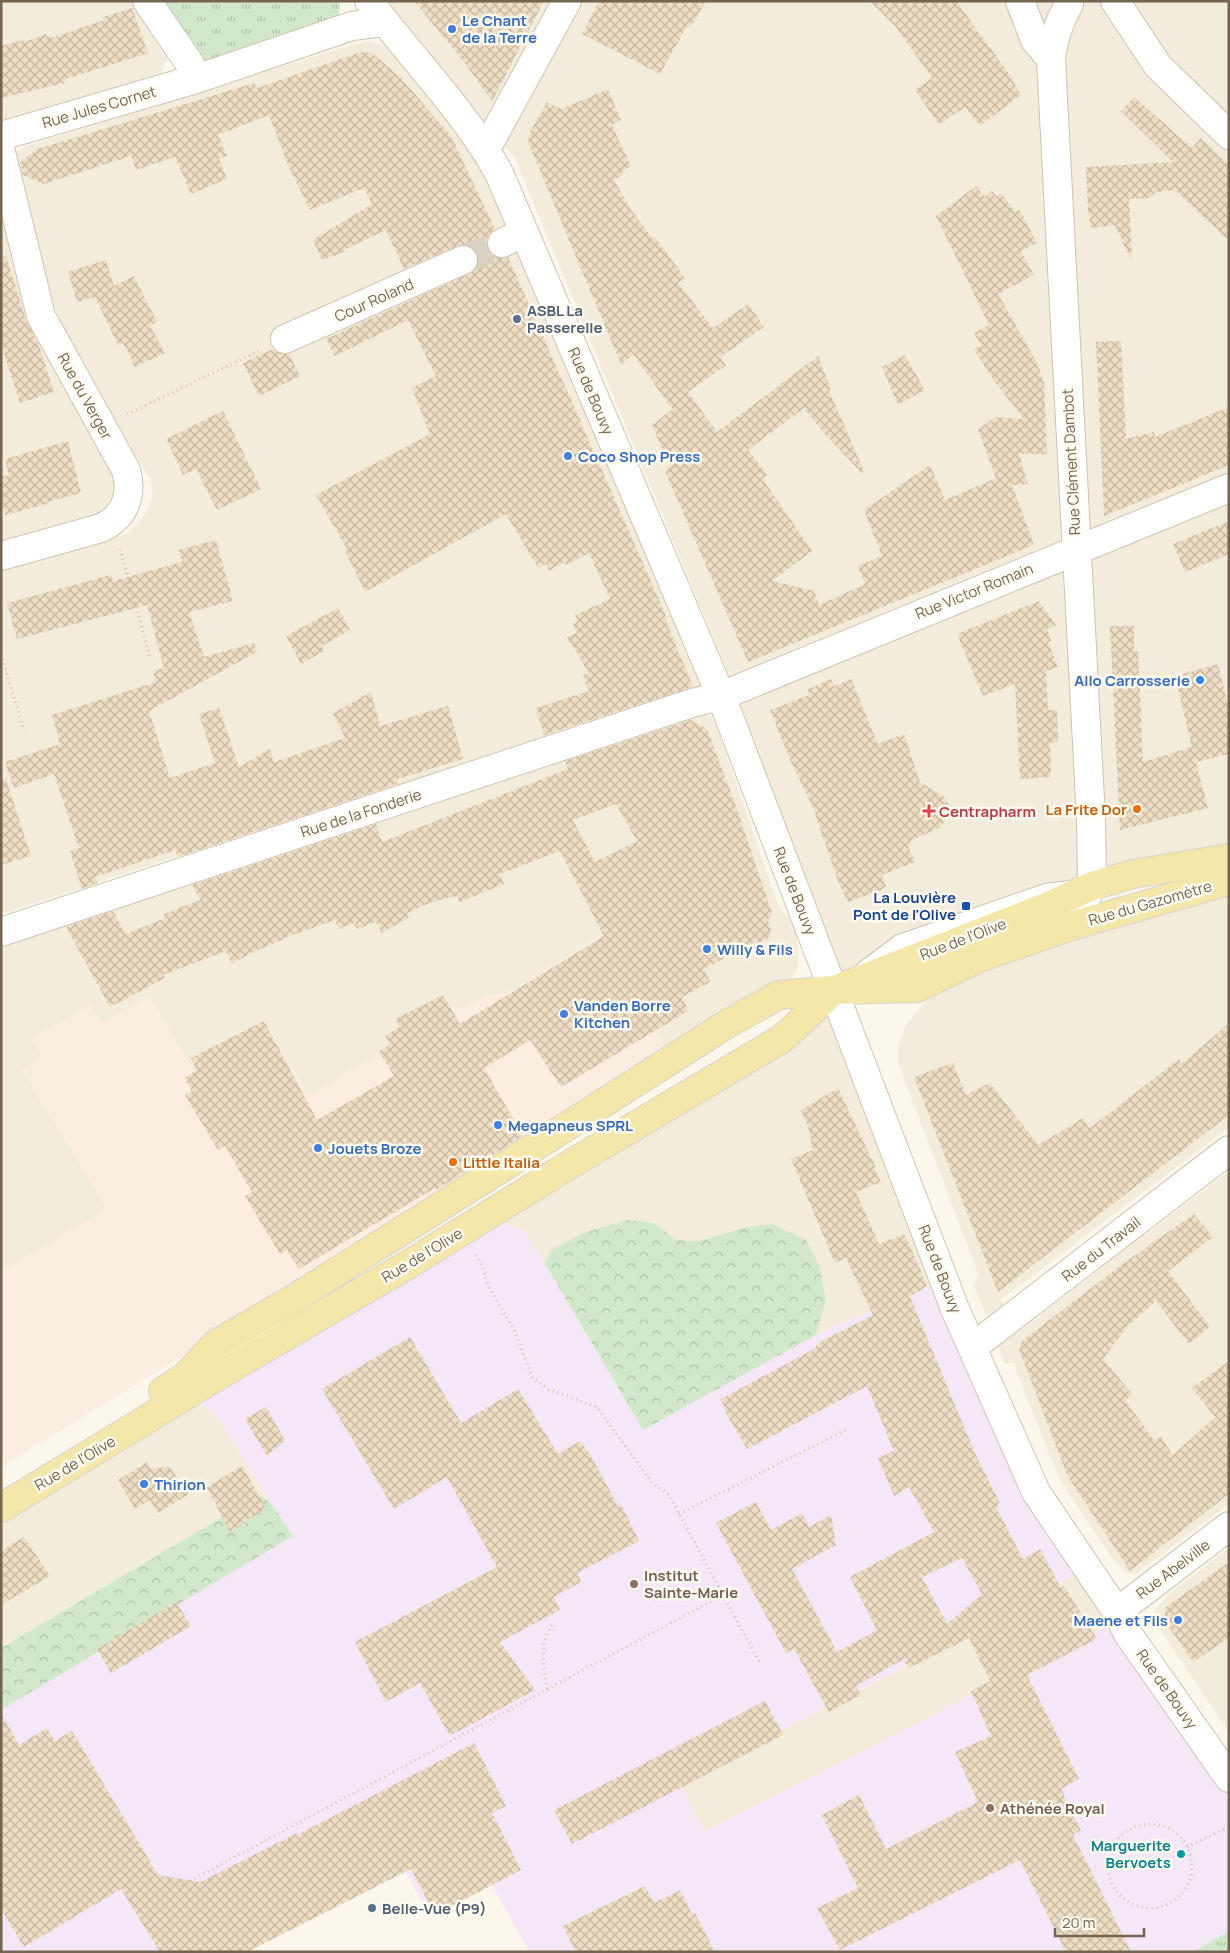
<svg xmlns="http://www.w3.org/2000/svg" width="1230" height="1953" viewBox="0 0 1230 1953" font-family="Manrope,sans-serif">
<style>
.residential{fill:#f3ecda}
.commercial{fill:#fbede0}
.education{fill:#f5e7f8}
.forest{fill:url(#forest-crowns)}
.park{fill:url(#park-tufts)}
.building{fill:url(#building-cross-hatch);fill-rule:evenodd}
.lines{fill:none;stroke-linecap:round;stroke-linejoin:round}
.street-tunnel{stroke:#dad3c4;stroke-width:28;stroke-dasharray:28 14;stroke-linecap:butt}
.lane-casing{stroke:#cdc3b1;stroke-width:16}
.street-casing{stroke:#cdc3b1;stroke-width:30}
.secondary-casing{stroke:#d0c4af;stroke-width:30}
.primary-casing{stroke:#d8d4ce;stroke-width:30}
.path{stroke:#d4c1a7;stroke-width:3;stroke-dasharray:1 4;stroke-linecap:butt}
.lane{stroke:#fff;stroke-width:14}
.street{stroke:#fff;stroke-width:28}
.secondary{stroke:#fff;stroke-width:28}
.primary{stroke:#f5e6a9;stroke-width:28}
.shop-dot{fill:#3f7fe0;stroke:#fefbf1;stroke-width:2}
.service-dot{fill:#5c6f8a;stroke:#fefbf1;stroke-width:2}
.food-dot{fill:#e8710a;stroke:#fefbf1;stroke-width:2}
.health-dot{fill:#e0444e;stroke:#fefbf1;stroke-width:2}
.transit-dot{fill:#1a4fb4;stroke:#fefbf1;stroke-width:2}
.education-dot{fill:#8d6e63;stroke:#fefbf1;stroke-width:2}
.culture-dot{fill:#0f9aa8;stroke:#fefbf1;stroke-width:2}
.labels{text-anchor:middle;dominant-baseline:central;stroke-width:5;stroke-linejoin:round;paint-order:stroke}
.shop-label{font-size:15px;font-weight:bold;fill:#366cbe;stroke:#fefbf1;text-anchor:start}
.street-label{font-size:15px;fill:#75644f;stroke:#fefbf1}
.service-label{font-size:15px;font-weight:bold;fill:#4e5e75;stroke:#fefbf1;text-anchor:start}
.food-label{font-size:15px;font-weight:bold;fill:#c56008;stroke:#fefbf1;text-anchor:end}
.health-label{font-size:15px;font-weight:bold;fill:#be3a42;stroke:#fefbf1;text-anchor:start}
.transit-label{font-size:15px;font-weight:bold;fill:#164399;stroke:#fefbf1;text-anchor:end}
.education-label{font-size:15px;font-weight:bold;fill:#785e54;stroke:#fefbf1;text-anchor:start}
.culture-label{font-size:15px;font-weight:bold;fill:#0d838f;stroke:#fefbf1;text-anchor:end}
</style>
<defs>
<pattern id="forest-crowns" width="20" height="18" patternUnits="userSpaceOnUse" patternTransform="scale(1.25)"><rect width="20" height="18" fill="#d1e9ca"/><path d="M2 6a3 3 0 1 1 6 0M12 15a3 3 0 1 1 6 0" fill="none" stroke="#aec0a6"/></pattern>
<pattern id="park-tufts" width="24" height="20" patternUnits="userSpaceOnUse" patternTransform="scale(1.25)"><rect width="24" height="20" fill="#d1e9ca"/><path d="M3 7l-1-3M5 7V3M7 7l1-3M15 17l-1-3M17 17v-4M19 17l1-3" fill="none" stroke="#aec0a6"/></pattern>
<pattern id="building-cross-hatch" width="8" height="8" patternUnits="userSpaceOnUse" patternTransform="scale(1.25)"><rect width="8" height="8" fill="#efddc4"/><path d="M0 0l8 8M0 8l8-8" fill="none" stroke="#c6b7a2"/></pattern>
</defs>
<rect width="100%" height="100%" fill="#fbf8eb"/>
<path class="residential" d="M 1,1 L 131,1 L 167,59 L 159,77 L 1,122 Z
M 387,1 L 1229,1 L 1229,474 L 732,683 L 515,158 Z
M 372,42 L 386,47 L 397,56 L 430,97 L 476,160 L 495,195 L 703,684 L 703,691 L 394,790 L 286,821 L 1,914 L 1,567 L 112,539 L 128,533 L 140,522 L 149,508 L 153,493 L 150,479 L 103,403 L 66,337 L 53,301 L 15,176 L 14,154 L 21,149 L 32,144 L 358,43 Z
M 1,200 L 118,472 L 114,510 L 1,548 Z
M 1229,500 L 1229,855 L 840,979 L 734,702 Z
M 702,714 L 711,717 L 716,725 L 778,905 L 795,925 L 798,944 L 798,966 L 789,986 L 672,1057 L 598,938 L 507,993 L 489,995 L 457,1010 L 434,1001 L 395,1020 L 398,1027 L 389,1044 L 378,1050 L 379,1053 L 308,1096 L 268,1027 L 194,1071 L 149,996 L 101,1023 L 90,1005 L 32,1039 L 43,1057 L 22,1070 L 107,1209 L 1,1271 L 1,939 L 348,825 Z
M 1229,891 L 1229,1127 L 1001,1300 L 1006,1307 L 988,1321 L 974,1286 L 978,1274 L 898,1062 L 898,1047 L 907,1024 L 923,1004 L 955,979 L 977,969 Z
M 834,990 L 944,1279 L 816,1335 L 826,1300 L 747,1227 L 699,1241 L 677,1240 L 653,1223 L 551,1250 L 545,1264 L 525,1231 L 485,1214 Z
M 1229,1171 L 1229,1504 L 1136,1574 L 1127,1574 L 1114,1561 L 1063,1485 L 1048,1452 L 1013,1362 L 1005,1364 L 995,1339 L 1017,1322 L 1022,1329 L 1103,1267 L 1098,1260 L 1139,1228 L 1145,1235 Z
M 188,1394 L 216,1415 L 271,1503 L 259,1495 L 1,1648 L 1,1489 Z
M 1229,1548 L 1229,1733 L 1154,1620 L 1154,1611 L 1170,1593 Z
M 1087,1568 L 1121,1619 L 704,1832 L 679,1783 L 857,1692 Z"/>
<path class="commercial" d="M 598,937 L 672,1057 L 1,1467 L 1,1271 L 107,1209 L 22,1070 L 43,1057 L 32,1039 L 90,1005 L 101,1023 L 148,996 L 194,1071 L 268,1027 L 308,1095 L 379,1053 L 378,1051 L 389,1044 L 385,1036 L 398,1027 L 395,1019 L 411,1011 L 411,1014 L 434,1001 L 434,999 L 443,994 L 457,1010 L 489,995 L 507,993 Z"/>
<path class="education" d="M 485,1214 L 525,1231 L 643,1430 L 816,1335 L 944,1279 L 1087,1568 L 857,1692 L 680,1783 L 704,1832 L 1121,1619 L 1229,1778 L 1229,1931 L 1193,1952 L 529,1952 L 491,1883 L 428,1914 L 402,1865 L 232,1952 L 1,1952 L 1,1710 L 292,1536 L 216,1415 L 188,1394 Z"/>
<path class="forest" d="M 627,1220 L 653,1223 L 677,1240 L 699,1241 L 747,1227 L 772,1224 L 806,1240 L 819,1265 L 826,1300 L 816,1335 L 643,1430 L 545,1264 L 551,1250 L 584,1233 Z
M 259,1495 L 271,1503 L 293,1536 L 1,1710 L 1,1648 Z"/>
<path class="park" d="M 163,1 L 340,1 L 339,14 L 337,21 L 204,64 Z
M 1229,1931 L 1229,1952 L 1193,1952 Z"/>
<path class="building" d="M 414,1 L 544,1 L 492,101 L 464,62 Z
M 599,1 L 706,1 L 690,28 L 687,26 L 660,74 L 582,34 Z
M 870,1 L 956,1 L 1007,71 L 1021,95 L 980,126 L 965,107 L 939,125 L 915,90 L 932,78 L 895,26 Z
M 132,8 L 148,53 L 66,79 L 65,83 L 1,98 L 1,46 L 24,40 L 25,42 L 46,34 L 47,37 L 51,36 L 52,38 L 104,20 L 103,17 Z
M 361,52 L 372,53 L 401,78 L 451,136 L 495,229 L 489,235 L 486,243 L 488,250 L 494,256 L 501,258 L 508,257 L 664,611 L 668,626 L 693,687 L 544,735 L 536,708 L 589,691 L 583,675 L 589,673 L 567,637 L 577,633 L 573,624 L 578,621 L 575,615 L 610,599 L 589,553 L 566,565 L 564,562 L 549,571 L 546,564 L 538,568 L 506,514 L 365,592 L 345,551 L 347,549 L 316,495 L 430,434 L 412,388 L 436,376 L 408,320 L 335,356 L 326,339 L 469,274 L 475,270 L 478,262 L 477,254 L 473,248 L 465,245 L 457,246 L 404,269 L 386,230 L 344,250 L 345,252 L 322,260 L 313,240 L 372,204 L 364,188 L 310,210 L 288,165 L 269,115 L 218,135 L 227,156 L 219,158 L 227,179 L 191,194 L 175,157 L 136,170 L 131,156 L 44,184 L 23,175 L 20,162 L 38,149 L 254,83 L 257,88 Z
M 608,89 L 621,120 L 612,125 L 631,166 L 622,171 L 623,175 L 614,180 L 631,210 L 653,239 L 655,237 L 685,278 L 678,283 L 713,328 L 748,304 L 764,327 L 720,357 L 726,365 L 688,392 L 717,432 L 818,356 L 831,389 L 829,390 L 864,471 L 862,473 L 823,432 L 804,408 L 748,450 L 767,475 L 762,478 L 812,551 L 772,581 L 814,591 L 819,605 L 865,584 L 858,566 L 882,556 L 864,510 L 930,465 L 945,500 L 996,478 L 978,430 L 995,417 L 1024,419 L 994,381 L 974,349 L 981,345 L 974,333 L 989,325 L 936,216 L 976,186 L 985,197 L 992,191 L 996,196 L 1001,193 L 1015,212 L 1019,209 L 1037,243 L 1021,251 L 1034,275 L 998,294 L 1036,361 L 1044,382 L 1047,454 L 1019,454 L 1028,484 L 1012,485 L 1034,545 L 748,662 L 665,471 L 670,467 L 652,425 L 673,409 L 669,405 L 634,355 L 621,364 L 528,142 L 530,132 L 547,102 L 561,109 Z
M 1134,97 L 1192,148 L 1201,138 L 1229,165 L 1229,241 L 1175,190 L 1156,192 L 1150,198 L 1129,199 L 1132,258 L 1130,258 L 1115,225 L 1091,228 L 1088,210 L 1086,167 L 1173,162 L 1121,111 Z
M 6,256 L 26,320 L 38,343 L 54,392 L 20,403 L 1,344 L 1,257 Z
M 106,260 L 114,286 L 134,276 L 157,322 L 150,326 L 165,353 L 135,367 L 123,343 L 118,345 L 95,297 L 77,302 L 68,272 Z
M 1121,341 L 1126,439 L 1154,432 L 1155,437 L 1229,407 L 1229,465 L 1104,516 L 1096,342 Z
M 273,349 L 283,354 L 289,354 L 300,376 L 259,396 L 243,363 Z
M 905,355 L 925,390 L 898,405 L 882,367 Z
M 223,411 L 261,489 L 217,510 L 196,469 L 183,475 L 166,439 Z
M 68,441 L 81,493 L 47,502 L 47,504 L 5,515 L 1,499 L 1,477 L 9,475 L 5,459 Z
M 1229,521 L 1229,554 L 1185,572 L 1173,544 Z
M 216,540 L 233,601 L 189,612 L 204,657 L 254,643 L 257,652 L 149,711 L 170,778 L 215,763 L 199,714 L 219,708 L 239,767 L 270,749 L 274,762 L 345,738 L 333,713 L 371,692 L 380,726 L 448,706 L 463,759 L 397,779 L 397,784 L 178,857 L 175,850 L 95,877 L 98,883 L 82,889 L 70,851 L 79,848 L 54,774 L 14,788 L 5,762 L 60,744 L 52,715 L 156,682 L 153,671 L 164,668 L 147,605 L 17,639 L 7,603 L 111,575 L 113,581 L 182,562 L 179,550 Z
M 1039,601 L 1056,625 L 1047,629 L 1051,641 L 1048,642 L 1058,667 L 1046,671 L 1048,710 L 1057,710 L 1058,742 L 1050,743 L 1051,777 L 1020,779 L 1015,684 L 983,696 L 957,634 Z
M 338,608 L 350,630 L 322,646 L 324,651 L 301,664 L 286,636 Z
M 1110,626 L 1134,626 L 1134,651 L 1138,651 L 1143,762 L 1192,747 L 1175,676 L 1218,664 L 1229,709 L 1229,754 L 1196,762 L 1208,808 L 1120,830 Z
M 831,679 L 834,686 L 851,679 L 878,744 L 904,734 L 920,782 L 946,798 L 949,806 L 949,814 L 941,827 L 910,841 L 912,845 L 908,846 L 915,862 L 882,875 L 886,888 L 848,902 L 839,884 L 812,805 L 792,764 L 770,710 L 809,695 L 808,689 Z
M 691,720 L 707,729 L 738,812 L 772,913 L 768,920 L 771,928 L 768,940 L 750,944 L 704,969 L 710,982 L 682,997 L 688,1011 L 561,1087 L 530,1040 L 484,1068 L 523,1136 L 467,1171 L 436,1190 L 435,1188 L 299,1269 L 287,1250 L 280,1254 L 245,1196 L 252,1192 L 225,1146 L 218,1150 L 185,1095 L 192,1091 L 184,1078 L 197,1070 L 191,1058 L 264,1021 L 317,1120 L 394,1076 L 379,1051 L 390,1044 L 385,1036 L 399,1027 L 395,1019 L 443,995 L 460,1024 L 604,936 L 560,851 L 500,874 L 504,884 L 460,902 L 457,896 L 432,902 L 407,913 L 409,917 L 382,933 L 376,922 L 357,929 L 354,923 L 339,929 L 335,920 L 284,938 L 284,939 L 260,949 L 232,963 L 226,951 L 163,975 L 165,978 L 110,1007 L 66,927 L 113,911 L 126,934 L 165,918 L 164,914 L 200,900 L 192,885 L 376,824 L 382,842 L 568,769 L 565,761 ZM 616,804 L 637,841 L 595,862 L 573,820 Z
M 6,779 L 31,856 L 1,865 L 1,780 Z
M 1229,1023 L 1229,1115 L 998,1292 L 914,1077 L 953,1063 L 966,1095 L 990,1083 L 1038,1145 L 1083,1118 L 1090,1128 L 1179,1059 L 1182,1064 Z
M 838,1088 L 876,1168 L 874,1168 L 881,1182 L 856,1192 L 879,1244 L 904,1234 L 921,1271 L 927,1286 L 910,1297 L 975,1453 L 1000,1503 L 996,1507 L 1023,1559 L 1040,1549 L 1061,1588 L 1064,1586 L 1097,1639 L 1027,1675 L 1079,1779 L 1061,1789 L 1081,1830 L 1073,1835 L 1131,1952 L 1066,1952 L 1020,1860 L 840,1950 L 817,1908 L 858,1888 L 822,1815 L 859,1795 L 886,1849 L 978,1802 L 955,1752 L 991,1736 L 971,1691 L 990,1681 L 969,1638 L 909,1668 L 904,1661 L 908,1657 L 856,1686 L 861,1695 L 829,1712 L 794,1649 L 786,1653 L 716,1523 L 756,1502 L 771,1530 L 802,1513 L 809,1527 L 831,1515 L 836,1545 L 792,1569 L 837,1652 L 877,1630 L 850,1577 L 934,1532 L 909,1487 L 894,1496 L 878,1458 L 894,1451 L 867,1386 L 747,1449 L 727,1415 L 721,1399 L 812,1350 L 822,1341 L 873,1315 L 846,1258 L 835,1263 L 791,1159 L 813,1150 L 809,1130 L 801,1110 ZM 962,1558 L 982,1594 L 947,1624 L 922,1577 Z
M 1194,1214 L 1213,1237 L 1168,1271 L 1210,1327 L 1189,1344 L 1156,1301 L 1127,1327 L 1103,1359 L 1133,1395 L 1125,1400 L 1154,1440 L 1161,1437 L 1173,1455 L 1215,1417 L 1192,1388 L 1229,1361 L 1229,1494 L 1130,1571 L 1067,1475 L 1019,1349 L 1022,1341 L 1124,1263 Z
M 410,1337 L 461,1423 L 518,1389 L 558,1454 L 580,1441 L 590,1454 L 618,1506 L 621,1504 L 639,1541 L 577,1573 L 581,1582 L 554,1597 L 560,1610 L 500,1642 L 535,1690 L 450,1736 L 420,1683 L 386,1702 L 355,1642 L 497,1567 L 447,1477 L 394,1509 L 322,1389 Z
M 266,1407 L 285,1440 L 267,1456 L 245,1419 Z
M 147,1462 L 151,1469 L 165,1467 L 170,1468 L 189,1494 L 158,1513 L 150,1500 L 135,1509 L 118,1480 Z
M 242,1466 L 266,1508 L 230,1532 L 207,1487 Z
M 24,1537 L 50,1576 L 1,1605 L 1,1551 Z
M 1229,1562 L 1229,1638 L 1193,1662 L 1164,1620 L 1166,1607 Z
M 176,1602 L 191,1626 L 111,1673 L 97,1649 Z
M 765,1701 L 783,1735 L 572,1844 L 554,1810 Z
M 1,1713 L 19,1745 L 47,1728 L 55,1741 L 72,1731 L 158,1875 L 200,1882 L 297,1833 L 297,1835 L 474,1743 L 506,1806 L 492,1813 L 521,1870 L 435,1915 L 411,1869 L 247,1952 L 160,1952 L 121,1889 L 24,1947 L 1,1909 Z
M 645,1886 L 654,1903 L 680,1890 L 692,1914 L 695,1913 L 715,1952 L 576,1952 L 563,1926 Z"/>
<g class="lines">
<path class="street-tunnel" d="M 463,260 L 502,243"/>
<g class="lane-casing">
<path id="lane" d="M 863,969 L 899,942 L 1045,891 L 1069,888
M 229,1352 L 262,1334 L 275,1323 L 272,1319"/>
</g>
<g class="street-casing">
<path id="street" d="M 147,1 L 190,64 L 196,79
M 1020,1 L 1035,40 L 1051,59
M 1115,1 L 1158,66 L 1229,135
M 1069,4 C 1059,22 1053,38 1051,59 L 1091,819 L 1092,886 L 1071,926
M 1,136 L 196,79 L 352,26 L 384,22
M 486,149 L 567,1
M 1,152 L 41,316 L 126,470 C 133,495 125,517 101,528 L 1,556
M 502,243 L 524,232
M 285,339 L 463,260
M 1,932 L 692,703 L 721,696 L 1229,488
M 973,1347 L 1229,1150
M 1117,1612 L 1229,1526"/>
</g>
<g class="secondary-casing">
<path id="secondary" d="M 369,1 C 412,59 464,110 499,173 L 721,696 L 955,1309 L 1036,1492 L 1117,1612 L 1128,1634 L 1229,1778"/>
</g>
<g class="primary-casing">
<path id="primary" d="M 163,1391 L 186,1376 L 216,1344 L 295,1298 L 500,1169 L 727,1024 L 779,995 L 834,990 L 917,988 L 979,958 L 1071,926 L 1229,881
M 1,1508 L 214,1378 L 409,1264 L 569,1165 L 783,1038 L 834,990 L 1046,907 L 1092,886 L 1133,874 L 1229,858"/>
</g>
<path class="path" d="M 127,414 L 259,351
M 120,549 L 150,657
M 1,654 L 24,731
M 476,1255 L 482,1265 L 488,1286 L 515,1331 L 532,1377 L 548,1389 L 597,1407 L 652,1483 L 669,1495 L 761,1665
M 1137,1256 L 1163,1292 L 1179,1311
M 679,1514 L 846,1430
M 547,1689 L 543,1663 L 544,1642 L 552,1624
M1108 1866a42 42 0 1 1 84 0a42 42 0 1 1-84 0Z
M 1187,1847 L 1229,1827
M 177,1888 L 723,1595"/>
<use href="#lane" class="lane"/>
<use href="#street" class="street"/>
<use href="#secondary" class="secondary"/>
<use href="#primary" class="primary"/>
</g>
<g class="shop-dot">
<circle cx="452" cy="29" r="5"/>
<circle cx="568" cy="456" r="5"/>
<circle cx="1200" cy="680" r="5"/>
<circle cx="707" cy="949" r="5"/>
<circle cx="564" cy="1014" r="5"/>
<circle cx="498" cy="1125" r="5"/>
<circle cx="318" cy="1148" r="5"/>
<circle cx="144" cy="1484" r="5"/>
<circle cx="1178" cy="1620" r="5"/>
</g>
<g class="service-dot">
<circle cx="517" cy="319" r="5"/>
<circle cx="372" cy="1908" r="5"/>
</g>
<g class="food-dot">
<circle cx="1137" cy="809" r="5"/>
<circle cx="453" cy="1162" r="5"/>
</g>
<path class="health-dot" d="M926.5 803.5h5v5h5v5h-5v5h-5v-5h-5v-5h5z"/>
<rect class="transit-dot" x="961" y="901" width="10" height="10" rx="2.5"/>
<g class="education-dot">
<circle cx="634" cy="1584" r="5"/>
<circle cx="990" cy="1808" r="5"/>
</g>
<circle class="culture-dot" cx="1181" cy="1854" r="5"/>
<g class="labels">
<g class="shop-label">
<text x="462" y="20">Le Chant<tspan x="462" dy="17">de la Terre</tspan></text>
<text x="578" y="456">Coco Shop Press</text>
<text x="1190" y="680" text-anchor="end">Allo Carrosserie</text>
<text x="717" y="949">Willy &amp; Fils</text>
<text x="574" y="1005">Vanden Borre<tspan x="574" dy="17">Kitchen</tspan></text>
<text x="508" y="1125">Megapneus SPRL</text>
<text x="328" y="1148">Jouets Broze</text>
<text x="154" y="1484">Thirion</text>
<text x="1168" y="1620" text-anchor="end">Maene et Fils</text>
</g>
<g class="street-label">
<text transform="translate(99 107) rotate(-16)">Rue Jules Cornet</text>
<text transform="translate(374 300) rotate(-24)">Cour Roland</text>
<text transform="translate(591 391) rotate(67)">Rue de Bouvy</text>
<text transform="translate(85 396) rotate(61)">Rue du Verger</text>
<text transform="translate(1071 462) rotate(-93)">Rue Clément Dambot</text>
<text transform="translate(974 591) rotate(-22)">Rue Victor Romain</text>
<text transform="translate(361 813) rotate(-18)">Rue de la Fonderie</text>
<text transform="translate(795 891) rotate(69)">Rue de Bouvy</text>
<text transform="translate(1150 903) rotate(-16)">Rue du Gazomètre</text>
<text transform="translate(963 939) rotate(-21)">Rue de l'Olive</text>
<text transform="translate(1101 1249) rotate(-38)">Rue du Travail</text>
<text transform="translate(422 1255) rotate(-31)">Rue de l'Olive</text>
<text transform="translate(940 1269) rotate(69)">Rue de Bouvy</text>
<text transform="translate(75 1463) rotate(-31)">Rue de l'Olive</text>
<text transform="translate(1173 1569) rotate(-37)">Rue Abelville</text>
<text transform="translate(1167 1689) rotate(55)">Rue de Bouvy</text>
</g>
<g class="service-label">
<text x="527" y="310">ASBL La<tspan x="527" dy="17">Passerelle</tspan></text>
<text x="382" y="1908">Belle-Vue (P9)</text>
</g>
<g class="food-label">
<text x="1127" y="809">La Frite Dor</text>
<text x="463" y="1162" text-anchor="start">Little Italia</text>
</g>
<g class="health-label">
<text x="939" y="811">Centrapharm</text>
</g>
<g class="transit-label">
<text x="956" y="897">La Louvière<tspan x="956" dy="17">Pont de l'Olive</tspan></text>
</g>
<g class="education-label">
<text x="644" y="1575">Institut<tspan x="644" dy="17">Sainte-Marie</tspan></text>
<text x="1000" y="1808">Athénée Royal</text>
</g>
<g class="culture-label">
<text x="1171" y="1845">Marguerite<tspan x="1171" dy="17">Bervoets</tspan></text>
</g>
</g>
<rect width="1230" height="1953" fill="none" stroke="#75644f" stroke-width="5"/>
<path d="M1055 1928v8h89v-8" fill="none" stroke="#75644f" stroke-width="2.5"/>
<text x="1062" y="1928" font-size="15" fill="#75644f" stroke="#fefbf1" stroke-width="4" paint-order="stroke">20 m</text>
</svg>
